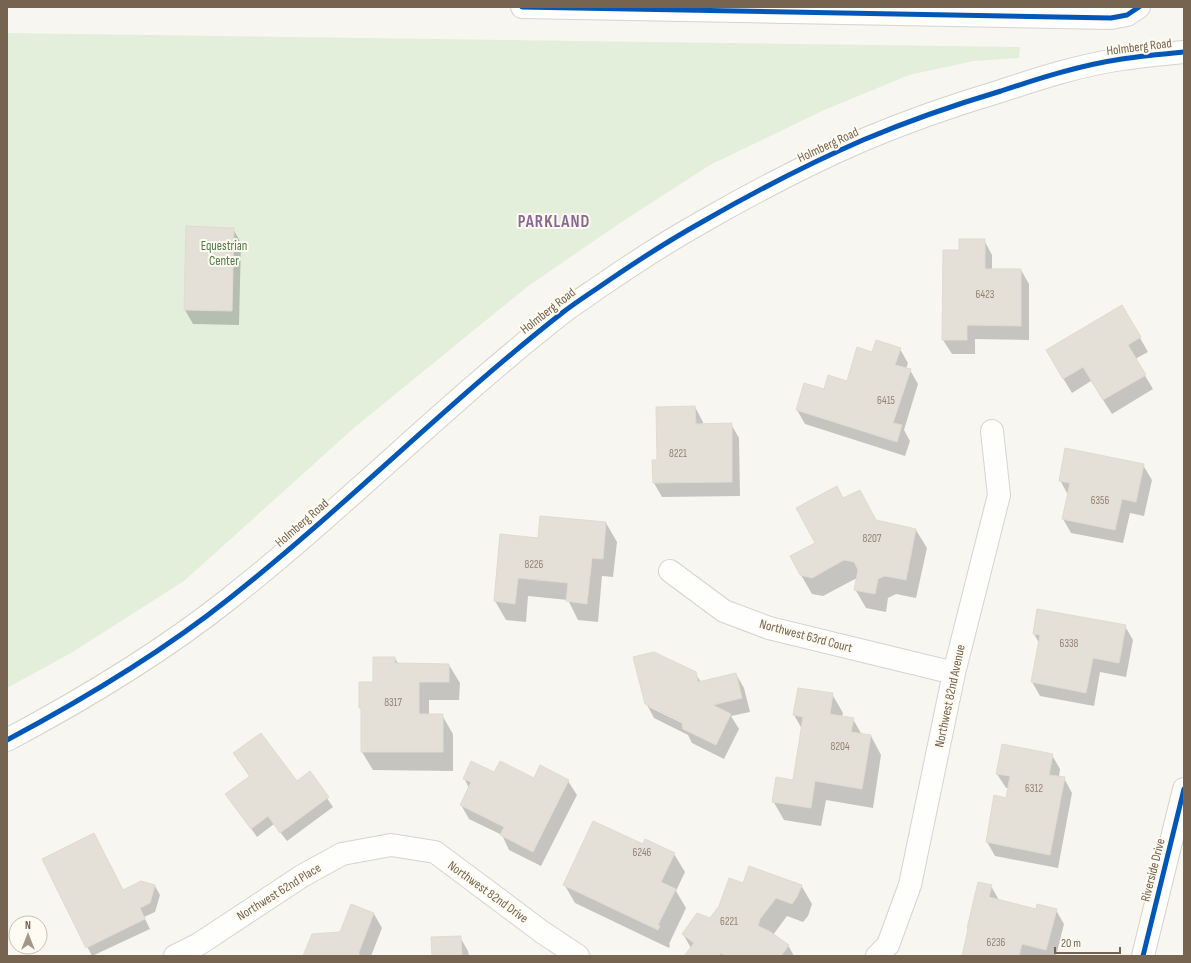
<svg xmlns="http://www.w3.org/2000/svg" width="1191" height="963" viewBox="0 0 1191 963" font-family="'Sofia Sans Condensed',sans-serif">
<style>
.green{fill:#e3efdb}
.shadow{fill:#0003;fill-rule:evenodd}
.building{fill:#e4dfd7;stroke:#e1dad2}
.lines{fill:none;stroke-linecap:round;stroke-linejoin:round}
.street-casing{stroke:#d7d3ce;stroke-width:24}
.secondary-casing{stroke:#d6d2ca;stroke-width:24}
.street{stroke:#fefefd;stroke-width:22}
.secondary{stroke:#fefefd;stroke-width:22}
.cycleway-casing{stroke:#fefbf2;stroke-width:8}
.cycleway{stroke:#0057b8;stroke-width:5}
.labels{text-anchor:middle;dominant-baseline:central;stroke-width:4;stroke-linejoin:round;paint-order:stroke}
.number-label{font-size:11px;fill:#938474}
.street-label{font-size:13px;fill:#766350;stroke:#fefbf2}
.park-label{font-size:13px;fill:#507a48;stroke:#fefbf2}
.district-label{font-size:17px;font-weight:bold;letter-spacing:1px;fill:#896891;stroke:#fefbf2}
</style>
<rect width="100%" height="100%" fill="#f8f6f0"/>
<path class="green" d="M 7,33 L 1020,47 L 1019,58 L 974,61 L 909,75 L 822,111 L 710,165 L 620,223 L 527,287 L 355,427 L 184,581 L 71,653 L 7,688 Z"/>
<path class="shadow" d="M 233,229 L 241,243 L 239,325 L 193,324 L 185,310 Z
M 984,240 L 992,255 L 992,270 L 1021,270 L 1029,284 L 1029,340 L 975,339 L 975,354 L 952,354 L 943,340 L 960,251 Z
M 1122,306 L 1148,352 L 1135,359 L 1153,389 L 1112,414 L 1091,381 L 1072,393 L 1055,365 Z
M 900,349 L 908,363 L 906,369 L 910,370 L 918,384 L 904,430 L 910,441 L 905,456 L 805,424 L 797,410 L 824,391 L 847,382 L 872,353 Z
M 695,407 L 703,422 L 703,425 L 731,424 L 739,438 L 740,496 L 662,497 L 654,483 L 658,461 Z
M 1143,465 L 1152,480 L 1144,516 L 1130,513 L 1123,543 L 1071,533 L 1063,519 L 1068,495 L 1060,480 Z
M 843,500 L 876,521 L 916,530 L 927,548 L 916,598 L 896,594 L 888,598 L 886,612 L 866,608 L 855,589 L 858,579 L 855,579 L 823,596 L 812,594 L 801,575 L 816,543 Z
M 606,523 L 617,542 L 613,577 L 602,576 L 598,622 L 578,620 L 568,600 L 528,596 L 526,622 L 506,620 L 495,601 L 501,535 L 538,539 Z
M 1125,626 L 1133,640 L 1126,677 L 1100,672 L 1094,706 L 1040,696 L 1032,682 L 1039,643 L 1034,634 Z
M 395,658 L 399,665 L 449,665 L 460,683 L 459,700 L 429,700 L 429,715 L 442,715 L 453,734 L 453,771 L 373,770 L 362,752 L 362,710 L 360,708 L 374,683 Z
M 695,673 L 701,682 L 736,674 L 744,688 L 750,712 L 731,716 L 739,729 L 724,759 L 692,743 L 688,735 L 654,718 L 646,703 ZM 649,705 L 686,724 L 686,725 L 649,707 Z
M 832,694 L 843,713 L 842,717 L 853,719 L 862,735 L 871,736 L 881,755 L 873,808 L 826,800 L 821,826 L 784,820 L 773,801 L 793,781 L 802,729 L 794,715 Z
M 234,754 L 296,782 L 310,773 L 333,807 L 287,841 L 274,824 L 257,837 L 226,794 L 250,777 Z
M 1052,755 L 1060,769 L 1059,777 L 1064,778 L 1072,793 L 1058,868 L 995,856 L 987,842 L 995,797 L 1007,799 L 1009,788 L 1006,788 L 997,774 Z
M 495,774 L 534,779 L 568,781 L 577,795 L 541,866 L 509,850 L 502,835 L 469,819 L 461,805 L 469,788 L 464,778 Z
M 643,845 L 674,854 L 685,872 L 676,891 L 686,908 L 669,944 L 670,945 L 669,948 L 575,903 L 564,884 Z
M 43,859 L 123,891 L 155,886 L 160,895 L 155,912 L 144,917 L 150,929 L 92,956 Z
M 744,884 L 801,885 L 812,904 L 808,916 L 803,922 L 787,916 L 773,935 L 788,945 L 794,956 L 685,956 L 691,948 L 683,934 L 711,919 Z
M 991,886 L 999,900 L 1037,910 L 1056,910 L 1064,924 L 1056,956 L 963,956 Z
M 352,905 L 374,914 L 382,928 L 371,956 L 304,956 L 340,933 Z
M 460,937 L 468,951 L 469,956 L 433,956 Z"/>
<path class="building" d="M 186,226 L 234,228 L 232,311 L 184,310 Z
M 959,239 L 985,239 L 985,269 L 1021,269 L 1021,326 L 967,325 L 967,340 L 942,340 L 943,250 L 959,250 Z
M 1122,305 L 1141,337 L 1128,345 L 1146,375 L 1103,400 L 1083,367 L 1063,379 L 1046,350 Z
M 876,340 L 901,348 L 895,365 L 911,369 L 893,423 L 902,425 L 897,442 L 796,410 L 804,383 L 824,389 L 828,375 L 847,381 L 857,347 L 872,352 Z
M 695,406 L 696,424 L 732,423 L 732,482 L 653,483 L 652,460 L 657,460 L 656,407 Z
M 1065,448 L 1144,464 L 1136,502 L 1122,499 L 1115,530 L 1062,519 L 1070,483 L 1059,481 Z
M 837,486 L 843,498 L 860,490 L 876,520 L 916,529 L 906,580 L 885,576 L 878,579 L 875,594 L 854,590 L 858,570 L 854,562 L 844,560 L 812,578 L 800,575 L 790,556 L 815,543 L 796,508 Z
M 540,516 L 606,522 L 603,559 L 592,558 L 587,604 L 566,601 L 568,583 L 518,578 L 515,604 L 494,601 L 500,534 L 538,538 Z
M 1037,609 L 1126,625 L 1119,663 L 1093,658 L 1086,693 L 1031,682 L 1040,635 L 1033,634 Z
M 654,652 L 696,672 L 698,682 L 736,673 L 742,698 L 713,705 L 731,714 L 716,745 L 683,729 L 682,722 L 645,704 L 633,657 Z
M 373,657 L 395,657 L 395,663 L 449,664 L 449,682 L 419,682 L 419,714 L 443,714 L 443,752 L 361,752 L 361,708 L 359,708 L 359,682 L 373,682 Z
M 798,688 L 833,693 L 830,714 L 854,718 L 851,732 L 871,735 L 862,789 L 815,781 L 811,808 L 772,802 L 776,777 L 793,780 L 803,717 L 793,715 Z
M 261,733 L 297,781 L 310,771 L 329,797 L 280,833 L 268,816 L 251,829 L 225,794 L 250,776 L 233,753 Z
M 1002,744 L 1053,754 L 1049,775 L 1065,777 L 1050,855 L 986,842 L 994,795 L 1006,798 L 1010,776 L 996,774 Z
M 471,761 L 494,772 L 500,761 L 534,778 L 540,765 L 569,780 L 533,852 L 500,835 L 504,827 L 460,805 L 471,782 L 463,779 Z
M 593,821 L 643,844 L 645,839 L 675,853 L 661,882 L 676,889 L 658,925 L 660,926 L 658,930 L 563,885 Z
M 94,833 L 123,890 L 141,881 L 155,885 L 150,903 L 140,908 L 145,919 L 86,948 L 42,859 Z
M 749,866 L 802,885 L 797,897 L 792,904 L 776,898 L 760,919 L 758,926 L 769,931 L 789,945 L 781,956 L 725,956 L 721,953 L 719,956 L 684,956 L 694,943 L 682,934 L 697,913 L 710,918 L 719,906 L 729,878 L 743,883 Z
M 978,882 L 992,885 L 989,897 L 1036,909 L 1037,904 L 1057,909 L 1046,950 L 1022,944 L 1019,956 L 962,956 L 968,929 L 967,928 Z
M 351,904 L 374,913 L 359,952 L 359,956 L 303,956 L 312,934 L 340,932 Z
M 461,936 L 462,956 L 432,956 L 431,937 Z"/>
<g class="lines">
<g class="street-casing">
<path id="street" d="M 522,7 L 1111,18 L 1127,15 L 1139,7
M 670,571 L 724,611 L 769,628 L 954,673
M 175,956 L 199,944 L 302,876 L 342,854 L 391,845 L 435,852 L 542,932 L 578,956
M 877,956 L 888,945 L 910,885 L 954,673 L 999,495 L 992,431"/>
</g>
<g class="secondary-casing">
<path id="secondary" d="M 7,740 C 84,699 161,653 230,598 C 344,508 447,403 562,313 C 575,303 589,294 602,285 C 634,263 668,241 702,222 C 754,192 808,164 863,140 C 908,121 954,105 1001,91 C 1040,78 1081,65 1122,59 C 1142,56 1163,54 1184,52
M 1143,956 L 1184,789"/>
</g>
<use href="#street" class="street"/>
<use href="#secondary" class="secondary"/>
<g class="cycleway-casing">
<path id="cycleway" d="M 522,7 L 1111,18 L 1127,15 L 1139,7
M 7,740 C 84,699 161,653 230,598 C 344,508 447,403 562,313 C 575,303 589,294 602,285 C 634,263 668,241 702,222 C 754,192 808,164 863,140 C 908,121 954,105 1001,91 C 1040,78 1081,65 1122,59 C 1142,56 1163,54 1184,52
M 1143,956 L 1184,789"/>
</g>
<use href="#cycleway" class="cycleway"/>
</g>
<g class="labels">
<g class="number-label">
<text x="985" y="294">6423</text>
<text x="886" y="400">6415</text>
<text x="678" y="453">8221</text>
<text x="1100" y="500">6356</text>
<text x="872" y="538">8207</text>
<text x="534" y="564">8226</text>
<text x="1069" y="643">6338</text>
<text x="393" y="702">8317</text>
<text x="840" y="746">8204</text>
<text x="1034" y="788">6312</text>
<text x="642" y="852">6246</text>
<text x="729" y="921">6221</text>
<text x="996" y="942">6236</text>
</g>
<g class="street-label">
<text transform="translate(1139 47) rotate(-7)">Holmberg Road</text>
<text transform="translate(828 145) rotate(-25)">Holmberg Road</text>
<text transform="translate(548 311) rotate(-38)">Holmberg Road</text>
<text transform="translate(302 523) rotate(-41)">Holmberg Road</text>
<text transform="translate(806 636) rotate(15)">Northwest 63rd Court</text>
<text transform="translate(950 696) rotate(-78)">Northwest 82nd Avenue</text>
<text transform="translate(1153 870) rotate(-76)">Riverside Drive</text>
<text transform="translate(279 892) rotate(-32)">Northwest 62nd Place</text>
<text transform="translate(488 892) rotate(36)">Northwest 82nd Drive</text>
</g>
<g class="park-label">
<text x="224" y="246">Equestrian<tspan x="224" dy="15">Center</tspan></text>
</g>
<g class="district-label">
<text x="554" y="222">PARKLAND</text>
</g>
</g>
<rect width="1191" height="963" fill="none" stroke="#766350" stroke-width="16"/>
<g transform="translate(28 935)"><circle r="19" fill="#fefbf2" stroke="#c8beb1"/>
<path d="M0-3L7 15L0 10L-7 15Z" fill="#a49688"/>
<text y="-6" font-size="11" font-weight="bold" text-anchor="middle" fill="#766350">N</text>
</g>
<path d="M1055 947v6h65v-6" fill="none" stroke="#766350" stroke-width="2"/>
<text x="1061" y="947" font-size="12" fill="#766350" stroke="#fefbf2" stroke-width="3" paint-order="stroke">20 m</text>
</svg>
